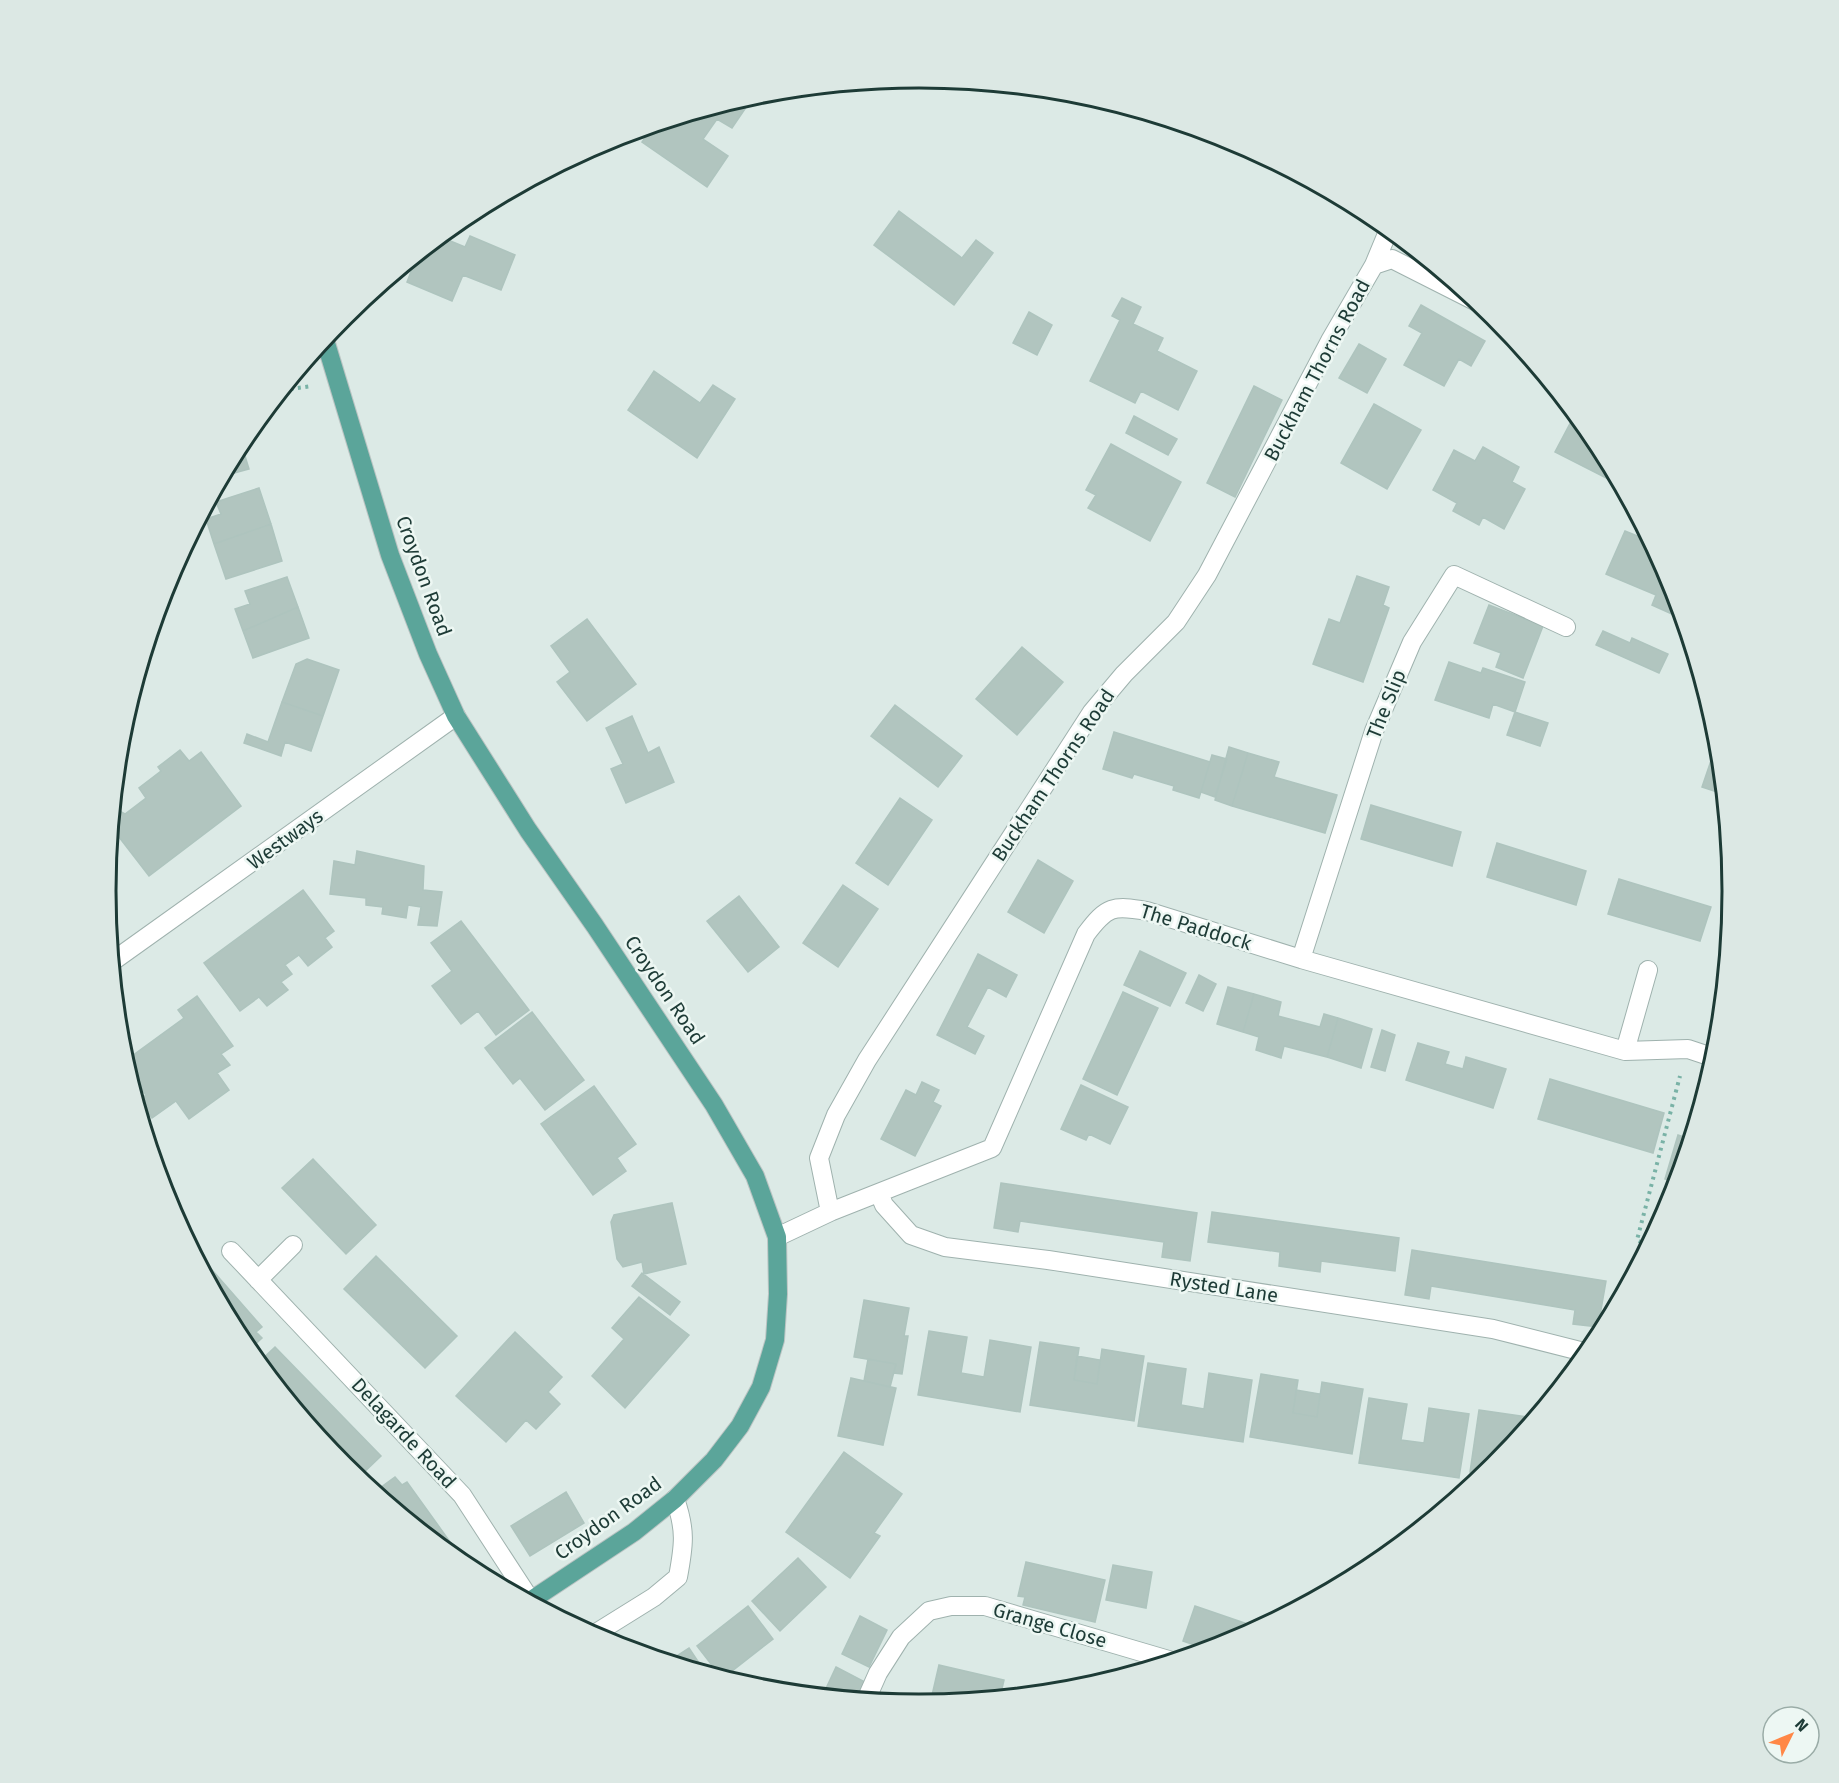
<svg xmlns="http://www.w3.org/2000/svg" width="1839" height="1783" viewBox="0 0 1839 1783" font-family="'Fira Sans',sans-serif">
<style>
.building{fill:#b1c5bf;stroke:#aec4be;stroke-width:1.5}
.lines{fill:none;stroke-linecap:round;stroke-linejoin:round}
.minor-casing{stroke:#9fb2ae;stroke-width:20}
.major-casing{stroke:#bbc4c3;stroke-width:20}
.path{stroke:#79b2a6;stroke-width:4;stroke-dasharray:3 4.5;stroke-linecap:butt}
.minor{stroke:#fff;stroke-width:18}
.major{stroke:#5ba59a;stroke-width:18}
.labels{text-anchor:middle;dominant-baseline:central;stroke-width:5;stroke-linejoin:round;paint-order:stroke}
.street-label{font-size:20px;fill:#1d3b36;stroke:#edf7f3}
.rim{fill:none;stroke:#1d3b36;stroke-width:3}
</style>
<rect width="100%" height="100%" fill="#dceae6"/>
<path class="building" d="M 739,100 L 747,106 L 732,128 L 717,119 L 703,139 L 728,156 L 707,187 L 642,142 L 653,126 Z
M 899,211 L 962,258 L 976,240 L 993,253 L 954,305 L 874,245 Z
M 470,236 L 515,255 L 501,290 L 463,275 L 452,301 L 407,282 L 412,269 L 406,266 L 441,237 L 465,247 Z
M 1122,298 L 1141,307 L 1133,324 L 1163,338 L 1157,351 L 1197,371 L 1178,410 L 1141,391 L 1135,403 L 1090,381 L 1120,320 L 1112,316 Z
M 1421,305 L 1485,341 L 1471,366 L 1459,359 L 1444,386 L 1404,365 L 1422,333 L 1409,326 Z
M 1029,312 L 1052,325 L 1037,355 L 1013,343 Z
M 1359,344 L 1386,359 L 1367,393 L 1339,378 Z
M 654,371 L 700,403 L 713,385 L 735,399 L 697,458 L 628,410 Z
M 1254,386 L 1282,400 L 1235,497 L 1207,483 Z
M 1374,404 L 1421,430 L 1387,489 L 1341,463 Z
M 1575,414 L 1596,440 L 1620,485 L 1555,452 Z
M 1134,416 L 1177,439 L 1168,455 L 1126,433 Z
M 241,443 L 249,469 L 223,476 Z
M 1111,444 L 1181,482 L 1150,541 L 1088,508 L 1096,495 L 1086,490 Z
M 1483,447 L 1519,467 L 1512,482 L 1525,489 L 1504,529 L 1483,517 L 1479,525 L 1453,511 L 1457,503 L 1433,490 L 1454,450 L 1475,461 Z
M 259,488 L 271,524 L 214,544 L 206,519 L 221,514 L 216,502 Z
M 271,524 L 282,561 L 226,579 L 214,544 Z
M 1625,531 L 1650,541 L 1671,581 L 1678,604 L 1674,615 L 1652,605 L 1656,595 L 1606,574 Z
M 1357,576 L 1389,587 L 1383,605 L 1389,608 L 1363,682 L 1313,664 L 1329,619 L 1340,623 Z
M 287,577 L 298,607 L 243,631 L 235,609 L 250,604 L 245,591 Z
M 1489,605 L 1543,626 L 1523,678 L 1496,667 L 1501,653 L 1474,643 Z
M 298,607 L 309,638 L 253,658 L 243,631 Z
M 587,619 L 636,684 L 587,721 L 557,682 L 570,672 L 551,646 Z
M 1603,631 L 1630,643 L 1632,638 L 1668,654 L 1659,673 L 1596,645 Z
M 1022,647 L 1063,682 L 1017,735 L 976,699 Z
M 307,659 L 339,670 L 323,716 L 282,702 L 296,664 Z
M 1449,662 L 1481,673 L 1483,668 L 1525,682 L 1515,712 L 1493,704 L 1489,718 L 1435,700 Z
M 282,702 L 323,716 L 311,751 L 285,742 L 281,756 L 244,743 L 247,734 L 268,742 Z
M 895,705 L 962,756 L 938,787 L 871,736 Z
M 1515,712 L 1548,723 L 1540,746 L 1507,735 Z
M 632,716 L 648,753 L 659,747 L 674,782 L 626,803 L 611,769 L 623,764 L 606,728 Z
M 1114,732 L 1210,762 L 1199,798 L 1173,790 L 1174,786 L 1134,774 L 1132,778 L 1103,769 Z
M 1718,740 L 1723,794 L 1702,787 Z
M 1229,747 L 1248,753 L 1232,806 L 1215,800 Z
M 180,750 L 189,761 L 201,752 L 241,806 L 149,876 L 112,828 L 114,810 L 116,809 L 125,814 L 146,798 L 139,788 L 161,771 L 158,767 Z
M 1248,753 L 1279,762 L 1274,777 L 1337,795 L 1325,833 L 1232,806 Z
M 1212,755 L 1227,759 L 1215,797 L 1201,792 Z
M 900,798 L 932,820 L 888,885 L 856,863 Z
M 1371,805 L 1461,832 L 1452,866 L 1361,839 Z
M 1497,843 L 1586,871 L 1576,905 L 1487,877 Z
M 357,851 L 424,866 L 423,890 L 442,892 L 437,926 L 418,925 L 421,907 L 408,905 L 406,918 L 382,914 L 383,907 L 366,905 L 366,898 L 330,894 L 334,861 L 355,865 Z
M 1038,860 L 1073,881 L 1044,933 L 1008,912 Z
M 1619,879 L 1711,907 L 1700,941 L 1608,914 Z
M 843,885 L 878,909 L 838,967 L 803,943 Z
M 303,890 L 334,931 L 325,938 L 332,947 L 308,966 L 299,955 L 285,965 L 292,974 L 281,982 L 288,990 L 267,1006 L 259,997 L 240,1011 L 204,963 Z
M 739,896 L 779,947 L 748,972 L 707,921 Z
M 461,921 L 529,1010 L 496,1035 L 478,1011 L 461,1024 L 432,986 L 452,971 L 431,943 Z
M 1140,951 L 1186,973 L 1170,1006 L 1124,985 Z
M 978,954 L 1017,975 L 1006,997 L 988,987 L 967,1027 L 984,1036 L 975,1054 L 937,1035 Z
M 1199,975 L 1216,984 L 1203,1011 L 1186,1003 Z
M 1228,987 L 1254,994 L 1243,1032 L 1217,1024 Z
M 1123,992 L 1158,1008 L 1117,1095 L 1083,1079 Z
M 1254,994 L 1281,1002 L 1278,1016 L 1320,1027 L 1324,1014 L 1338,1018 L 1327,1057 L 1284,1046 L 1281,1058 L 1256,1050 L 1259,1037 L 1243,1032 Z
M 197,996 L 233,1046 L 221,1054 L 230,1065 L 217,1073 L 229,1090 L 189,1119 L 176,1101 L 152,1118 L 139,1100 L 146,1095 L 128,1070 L 125,1061 L 184,1018 L 178,1010 Z
M 532,1012 L 584,1080 L 545,1110 L 520,1078 L 513,1084 L 485,1048 Z
M 1338,1018 L 1372,1029 L 1361,1068 L 1327,1057 Z
M 1382,1030 L 1395,1035 L 1385,1071 L 1371,1067 Z
M 1418,1043 L 1449,1052 L 1445,1064 L 1463,1069 L 1466,1057 L 1506,1069 L 1493,1108 L 1406,1080 Z
M 1550,1079 L 1664,1113 L 1653,1153 L 1538,1119 Z
M 922,1082 L 939,1090 L 933,1102 L 941,1106 L 915,1156 L 881,1139 L 906,1090 L 916,1095 Z
M 1081,1085 L 1128,1107 L 1110,1144 L 1089,1134 L 1086,1140 L 1061,1129 Z
M 594,1086 L 636,1144 L 617,1158 L 626,1171 L 593,1195 L 541,1124 Z
M 1678,1135 L 1690,1139 L 1677,1182 L 1665,1179 Z
M 313,1159 L 376,1225 L 346,1254 L 282,1188 Z
M 1001,1183 L 1197,1213 L 1190,1261 L 1162,1257 L 1164,1242 L 1020,1221 L 1018,1232 L 994,1228 Z
M 672,1203 L 686,1264 L 644,1274 L 642,1262 L 623,1267 L 617,1259 L 611,1222 L 614,1215 Z
M 1212,1212 L 1399,1238 L 1395,1271 L 1321,1261 L 1320,1272 L 1279,1266 L 1280,1252 L 1208,1242 Z
M 1412,1250 L 1606,1281 L 1598,1327 L 1573,1324 L 1575,1310 L 1431,1286 L 1429,1299 L 1405,1295 Z
M 376,1256 L 457,1336 L 425,1368 L 344,1289 Z
M 206,1263 L 262,1327 L 256,1332 L 262,1338 L 249,1350 L 243,1343 L 202,1267 Z
M 642,1273 L 680,1302 L 670,1315 L 632,1286 Z
M 639,1297 L 689,1335 L 625,1408 L 592,1376 L 624,1339 L 612,1328 Z
M 864,1300 L 909,1308 L 904,1336 L 908,1336 L 902,1374 L 894,1373 L 896,1364 L 854,1357 Z
M 929,1331 L 967,1337 L 961,1373 L 984,1377 L 990,1340 L 1031,1347 L 1020,1412 L 918,1395 Z
M 515,1332 L 562,1377 L 548,1392 L 560,1404 L 536,1429 L 526,1420 L 506,1442 L 456,1396 Z
M 1040,1342 L 1079,1348 L 1074,1380 L 1097,1384 L 1102,1349 L 1144,1356 L 1134,1421 L 1030,1405 Z
M 275,1347 L 381,1456 L 358,1478 L 344,1466 L 259,1362 Z
M 1077,1356 L 1100,1360 L 1097,1384 L 1074,1380 Z
M 868,1359 L 896,1364 L 890,1387 L 864,1381 Z
M 1148,1363 L 1186,1369 L 1181,1405 L 1204,1409 L 1209,1373 L 1252,1380 L 1243,1442 L 1138,1426 Z
M 1261,1374 L 1298,1380 L 1293,1413 L 1317,1417 L 1322,1382 L 1363,1389 L 1352,1454 L 1250,1437 Z
M 851,1378 L 896,1388 L 883,1445 L 838,1436 Z
M 1296,1390 L 1320,1394 L 1317,1417 L 1293,1413 Z
M 1369,1398 L 1407,1404 L 1401,1440 L 1424,1443 L 1429,1408 L 1469,1414 L 1459,1478 L 1359,1463 Z
M 1479,1410 L 1535,1418 L 1494,1467 L 1485,1474 L 1470,1472 Z
M 844,1452 L 902,1494 L 874,1533 L 880,1536 L 850,1578 L 786,1532 Z
M 395,1477 L 402,1485 L 407,1482 L 453,1546 L 447,1551 L 385,1500 L 387,1498 L 380,1488 Z
M 566,1492 L 584,1523 L 530,1556 L 511,1526 Z
M 798,1558 L 826,1587 L 780,1631 L 752,1601 Z
M 1026,1562 L 1105,1580 L 1095,1622 L 1023,1605 L 1025,1597 L 1018,1596 Z
M 1113,1565 L 1152,1572 L 1146,1608 L 1106,1600 Z
M 748,1606 L 773,1639 L 723,1678 L 721,1677 L 697,1646 Z
M 1195,1606 L 1259,1628 L 1230,1643 L 1202,1652 L 1203,1648 L 1183,1641 Z
M 860,1616 L 887,1630 L 869,1667 L 842,1654 Z
M 689,1648 L 705,1672 L 669,1661 Z
M 939,1665 L 1004,1680 L 1000,1697 L 930,1704 Z
M 836,1667 L 865,1682 L 857,1699 L 823,1695 Z"/>
<g class="lines">
<g class="minor-casing">
<path id="minor" d="M 1374,265 L 1389,229
M 1301,959 L 1374,731 L 1412,642 L 1454,575 L 1566,627
M 113,961 L 456,716
M 1625,1051 L 1648,970
M 879,1193 L 884,1205 L 911,1235 L 945,1247 L 1048,1260 L 1493,1329 L 1588,1353
M 830,1212 L 819,1158 L 836,1115 L 867,1060 L 1092,712 L 1124,674 L 1176,622 L 1207,575 L 1331,339 L 1374,265 L 1392,259 L 1477,302
M 777,1237 L 830,1212 L 992,1148 L 1086,934 C 1107,906 1113,905 1147,911 L 1301,959 L 1625,1051 L 1688,1049 L 1715,1058
M 231,1251 L 462,1495 L 531,1601
M 258,1280 L 293,1245
M 593,1635 L 654,1597 L 678,1577 C 684,1545 686,1530 675,1499
M 866,1700 L 878,1673 L 901,1637 L 929,1611 L 951,1606 L 985,1606 L 1172,1661"/>
</g>
<g class="major-casing">
<path id="major" d="M 325,340 L 390,555 L 428,654 L 456,716 L 528,830 L 595,926 L 714,1105 L 755,1176 L 777,1237 L 778,1294 L 775,1340 L 761,1387 L 740,1426 L 714,1460 L 675,1499 L 634,1532 L 530,1601"/>
</g>
<path class="path" d="M 283,390 L 312,386
M 1648,1246 L 1637,1240 L 1680,1076"/>
<use href="#minor" class="minor"/>
<use href="#major" class="major"/>
</g>
<g class="labels">
<g class="street-label">
<text transform="translate(1317 370) rotate(-62)">Buckham Thorns Road</text>
<text transform="translate(424 576) rotate(70)">Croydon Road</text>
<text transform="translate(1386 704) rotate(-68)">The Slip</text>
<text transform="translate(1053 775) rotate(-56)">Buckham Thorns Road</text>
<text transform="translate(285 839) rotate(-36)">Westways</text>
<text transform="translate(1196 927) rotate(17)">The Paddock</text>
<text transform="translate(665 990) rotate(56)">Croydon Road</text>
<text transform="translate(1224 1287) rotate(9)">Rysted Lane</text>
<text transform="translate(404 1433) rotate(47)">Delagarde Road</text>
<text transform="translate(608 1518) rotate(-36)">Croydon Road</text>
<text transform="translate(1050 1625) rotate(16)">Grange Close</text>
</g>
</g>
<path d="M0 0H1839V1783H0ZM116 891a803 803 0 1 1 1606 0a803 803 0 1 1-1606 0Z" fill="#dce8e4" fill-rule="evenodd"/>
<path class="rim" d="M116 891a803 803 0 1 1 1606 0a803 803 0 1 1-1606 0Z"/>
<g transform="translate(1791 1735) rotate(47)"><circle r="28" fill="#edf7f3" stroke="#9aaca7" stroke-width="1.5"/>
<path d="M0-4.5L10 22L0 15L-10 22Z" fill="#ff8746"/>
<text y="-9" font-size="16" font-weight="bold" text-anchor="middle" fill="#1d3b36">N</text>
</g>
</svg>
